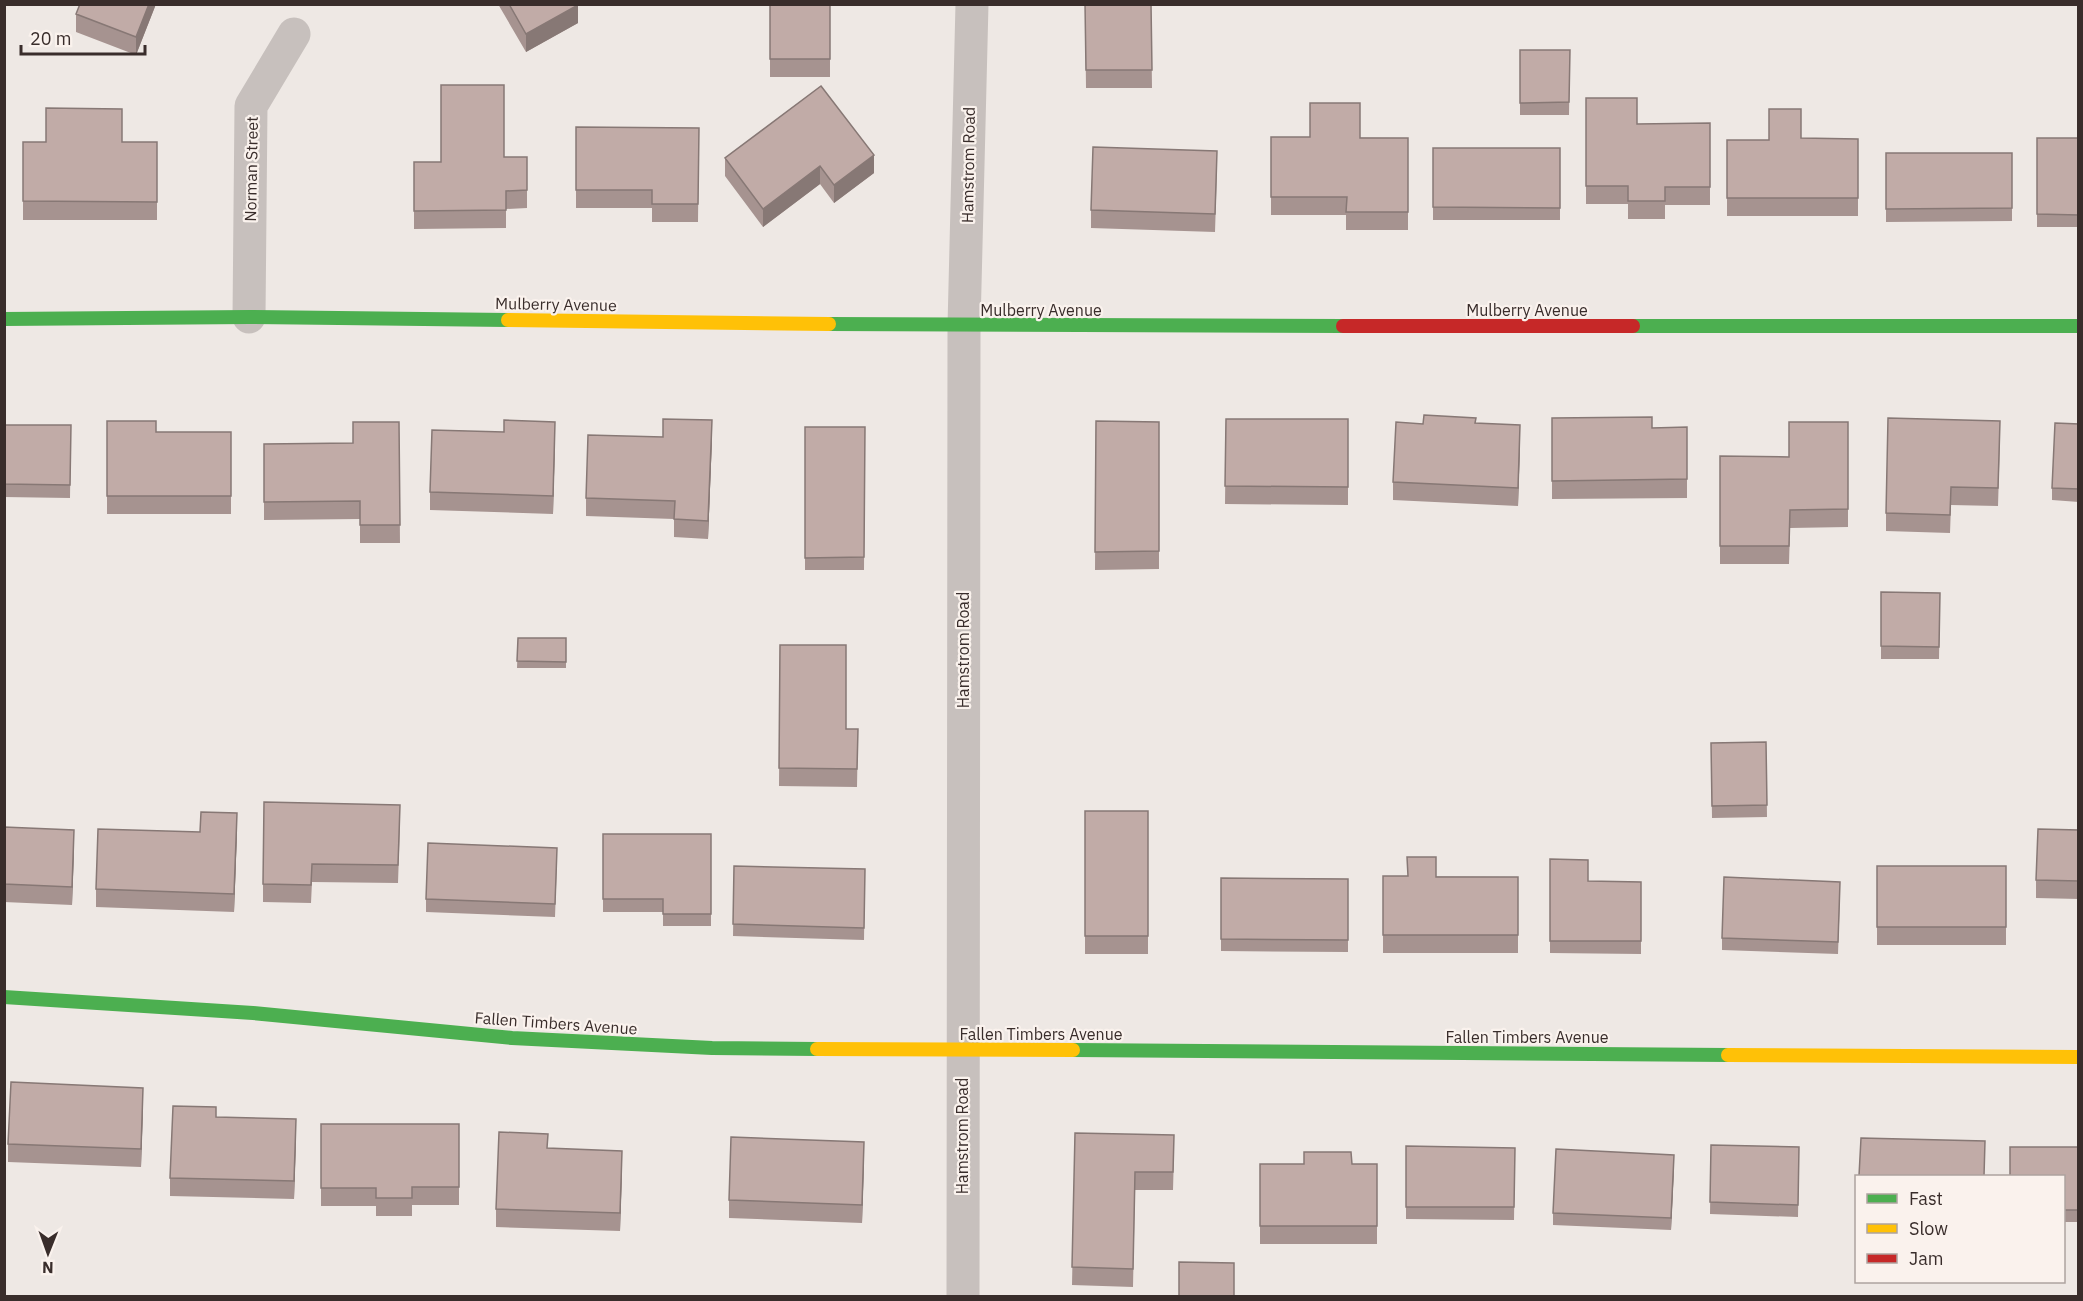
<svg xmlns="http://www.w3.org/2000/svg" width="2083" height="1301" viewBox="0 0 2083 1301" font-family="'IBM Plex Sans',sans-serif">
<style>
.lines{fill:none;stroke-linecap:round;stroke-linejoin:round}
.street{stroke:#c7c0bd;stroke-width:33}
.fast{stroke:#4caf50;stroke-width:14}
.slow{stroke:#ffc107;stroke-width:14}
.jam{stroke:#c62828;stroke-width:14}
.wall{fill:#a69390}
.shaded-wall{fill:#877875}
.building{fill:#c1aba7;stroke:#877875;stroke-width:1.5}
.labels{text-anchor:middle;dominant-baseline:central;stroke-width:4.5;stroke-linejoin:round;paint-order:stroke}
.street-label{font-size:16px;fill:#392d2b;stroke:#faf2ed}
</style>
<rect width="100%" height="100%" fill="#eee8e4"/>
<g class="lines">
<path class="street" d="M 249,317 L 251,106 L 294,34
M 963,1296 L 964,326 L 972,4"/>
<path class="fast" d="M 4,319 L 249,317 L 508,320
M 829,324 L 1343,326
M 1633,326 L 2078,326
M 4,997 L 253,1013 L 512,1038 L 712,1048 L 817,1049
M 1073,1050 L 1728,1055"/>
<path class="slow" d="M 508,320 L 829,324
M 817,1049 L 1073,1050
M 1728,1055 L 2078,1057"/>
<path class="jam" d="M 1343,326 L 1633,326"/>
</g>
<path class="wall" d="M 80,4 L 156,4 L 136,55 L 76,32 L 76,14 Z
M 498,4 L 578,4 L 578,23 L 526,52 Z
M 770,4 L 830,4 L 830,77 L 770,77 Z
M 1085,4 L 1151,4 L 1152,88 L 1086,88 Z
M 1520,50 L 1570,50 L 1569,115 L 1520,115 Z
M 821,86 L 874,173 L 834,203 L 820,184 L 763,227 L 725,176 L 725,158 Z
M 1586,98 L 1637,124 L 1710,123 L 1710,205 L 1665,205 L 1665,219 L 1628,219 L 1628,204 L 1586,204 Z
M 576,127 L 699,128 L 698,222 L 652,222 L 652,208 L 576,208 Z
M 1271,137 L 1408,138 L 1408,230 L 1346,230 L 1346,215 L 1271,215 Z
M 1801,138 L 1858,139 L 1858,216 L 1727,216 L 1727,140 L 1769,140 Z
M 2037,138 L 2079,138 L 2079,227 L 2037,227 Z
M 23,142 L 157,142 L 157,220 L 23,220 Z
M 1433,148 L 1560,148 L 1560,220 L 1433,220 Z
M 1886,153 L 2012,153 L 2012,221 L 1886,222 Z
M 504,157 L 527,157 L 527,208 L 506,209 L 506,228 L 414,229 L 414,162 L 441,162 Z
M 1217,169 L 1215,232 L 1091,228 L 1091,210 Z
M 1552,418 L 1652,428 L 1687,427 L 1687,498 L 1552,499 Z
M 1226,419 L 1348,419 L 1348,505 L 1225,504 Z
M 107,421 L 156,432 L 231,432 L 231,514 L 107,514 Z
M 1096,421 L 1159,422 L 1159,569 L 1095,570 Z
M 399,422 L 400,543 L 360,543 L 360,519 L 264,520 L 264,444 L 353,443 Z
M 1848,422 L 1848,527 L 1790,528 L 1789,564 L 1720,564 L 1720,456 L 1789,457 Z
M 1475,423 L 1520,443 L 1518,506 L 1393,500 L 1393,482 L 1423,424 Z
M 2079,424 L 2079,502 L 2052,500 L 2052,488 Z
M 4,425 L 71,425 L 70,498 L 4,497 Z
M 805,427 L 865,427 L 864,570 L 805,570 Z
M 504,432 L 555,440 L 553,514 L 430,510 L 430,492 Z
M 712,438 L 708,539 L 674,537 L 674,519 L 586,516 L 586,498 Z
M 2000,439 L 1998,506 L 1951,505 L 1950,533 L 1886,531 L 1886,513 Z
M 1881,592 L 1940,593 L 1939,659 L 1881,659 Z
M 518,638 L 566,638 L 566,668 L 517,668 Z
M 780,645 L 846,729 L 858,729 L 857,787 L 779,786 Z
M 1766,742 L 1767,817 L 1712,818 L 1711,743 Z
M 1085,811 L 1148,811 L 1148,954 L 1085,954 Z
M 400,823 L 398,883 L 312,882 L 311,903 L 263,902 L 263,884 Z
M 4,827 L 74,848 L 72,905 L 4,902 Z
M 2079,830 L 2079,899 L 2036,898 L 2036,880 Z
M 237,831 L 234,912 L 96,907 L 96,889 L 200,832 Z
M 603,834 L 711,834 L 711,926 L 663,926 L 663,912 L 603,912 Z
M 1550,859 L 1588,881 L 1641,882 L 1641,954 L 1550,953 Z
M 557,861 L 555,917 L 426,912 L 426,899 Z
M 734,866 L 865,869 L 864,940 L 733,936 Z
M 1877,866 L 2006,866 L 2006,945 L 1877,945 Z
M 1383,876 L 1518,877 L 1518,953 L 1383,953 Z
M 1221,878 L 1348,879 L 1348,952 L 1221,951 Z
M 1840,895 L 1838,954 L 1722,950 L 1722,938 Z
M 143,1106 L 141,1167 L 8,1162 L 8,1144 Z
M 216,1117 L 296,1137 L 294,1199 L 170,1196 L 170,1178 Z
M 321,1124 L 459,1124 L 459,1205 L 412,1205 L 412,1216 L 376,1216 L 376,1206 L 321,1206 Z
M 1075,1133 L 1174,1154 L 1173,1190 L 1135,1190 L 1133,1287 L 1072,1285 Z
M 1711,1145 L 1799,1147 L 1798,1217 L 1710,1214 Z
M 1406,1146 L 1515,1148 L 1514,1220 L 1406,1219 Z
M 2079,1147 L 2079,1222 L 2064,1222 L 2064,1176 Z
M 548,1148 L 622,1169 L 620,1231 L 496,1227 L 496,1209 Z
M 864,1160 L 862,1223 L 729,1218 L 729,1200 Z
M 1260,1164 L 1377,1164 L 1377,1244 L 1260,1244 Z
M 1674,1167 L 1671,1230 L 1553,1225 L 1553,1213 Z"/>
<path class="shaded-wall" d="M 149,4 L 156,4 L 136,55 L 136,37 Z
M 578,5 L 578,23 L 526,52 L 526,34 Z
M 874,155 L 874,173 L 834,203 L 834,185 Z
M 820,166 L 820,184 L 763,227 L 763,209 Z
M 712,420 L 712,438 L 708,539 L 708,521 Z
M 555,422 L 555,440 L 553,514 L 553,496 Z
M 1520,425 L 1520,443 L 1518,506 L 1518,488 Z
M 237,813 L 237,831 L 234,912 L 234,894 Z
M 74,830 L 74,848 L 72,905 L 72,887 Z
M 143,1088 L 143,1106 L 141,1167 L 141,1149 Z
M 296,1119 L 296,1137 L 294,1199 L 294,1181 Z
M 864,1142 L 864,1160 L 862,1223 L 862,1205 Z
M 622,1151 L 622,1169 L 620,1231 L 620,1213 Z
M 1674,1155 L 1674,1167 L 1671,1230 L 1671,1218 Z"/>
<path class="building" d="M 80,4 L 149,4 L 136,37 L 76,14 Z
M 509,4 L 578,4 L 578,5 L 526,34 Z
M 770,4 L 830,4 L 830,59 L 770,59 Z
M 1085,4 L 1151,4 L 1152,70 L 1086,70 Z
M 1520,50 L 1570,50 L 1569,102 L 1520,103 Z
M 441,85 L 504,85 L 504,157 L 527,157 L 527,190 L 506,191 L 506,210 L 414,211 L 414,162 L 441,162 Z
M 821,86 L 874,155 L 834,185 L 820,166 L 763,209 L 725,158 Z
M 1586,98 L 1637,98 L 1637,124 L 1710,123 L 1710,187 L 1665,187 L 1665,201 L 1628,201 L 1628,186 L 1586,186 Z
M 1310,103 L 1360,103 L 1360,138 L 1408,138 L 1408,212 L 1346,212 L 1347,197 L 1271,197 L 1271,137 L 1310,137 Z
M 46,108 L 122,109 L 122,142 L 157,142 L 157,202 L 23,201 L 23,142 L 46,142 Z
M 1769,109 L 1801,109 L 1801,138 L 1858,139 L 1858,198 L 1727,198 L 1727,140 L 1769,140 Z
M 576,127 L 699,128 L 698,204 L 652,204 L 652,190 L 576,190 Z
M 2037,138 L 2079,138 L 2079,215 L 2037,214 Z
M 1093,147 L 1217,151 L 1215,214 L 1091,210 Z
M 1433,148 L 1560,148 L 1560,208 L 1433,207 Z
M 1886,153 L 2012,153 L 2012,208 L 1886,209 Z
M 1424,415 L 1476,418 L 1475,423 L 1520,425 L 1518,488 L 1393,482 L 1396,422 L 1423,424 Z
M 1652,417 L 1652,428 L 1687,427 L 1687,479 L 1552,481 L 1552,418 Z
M 1888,418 L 2000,421 L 1998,488 L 1951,487 L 1950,515 L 1886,513 Z
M 663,419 L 712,420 L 708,521 L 674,519 L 675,501 L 586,498 L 588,435 L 663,437 Z
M 1226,419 L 1348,419 L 1348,487 L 1225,486 Z
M 504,420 L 555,422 L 553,496 L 430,492 L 432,430 L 504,432 Z
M 107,421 L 156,421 L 156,432 L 231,432 L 231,496 L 107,496 Z
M 1096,421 L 1159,422 L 1159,551 L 1095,552 Z
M 353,422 L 399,422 L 400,525 L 360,525 L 360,501 L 264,502 L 264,444 L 353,443 Z
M 1789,422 L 1848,422 L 1848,509 L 1790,510 L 1789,546 L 1720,546 L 1720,456 L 1789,457 Z
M 2055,423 L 2079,424 L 2079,489 L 2052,488 Z
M 4,425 L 71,425 L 70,485 L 4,484 Z
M 805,427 L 865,427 L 864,557 L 805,558 Z
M 1881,592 L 1940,593 L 1939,647 L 1881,646 Z
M 518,638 L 566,638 L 566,662 L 517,661 Z
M 780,645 L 846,645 L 846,729 L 858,729 L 857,769 L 779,768 Z
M 1766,742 L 1767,805 L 1712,806 L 1711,743 Z
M 264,802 L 400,805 L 398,865 L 312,864 L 311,885 L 263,884 Z
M 1085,811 L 1148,811 L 1148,936 L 1085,936 Z
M 201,812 L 237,813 L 234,894 L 96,889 L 98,829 L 200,832 Z
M 4,827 L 74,830 L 72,887 L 4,884 Z
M 2038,829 L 2079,830 L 2079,881 L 2036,880 Z
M 603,834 L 711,834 L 711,914 L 663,914 L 663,899 L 603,899 Z
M 428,843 L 557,848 L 555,904 L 426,899 Z
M 1407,857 L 1436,857 L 1436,877 L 1518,877 L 1518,935 L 1383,935 L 1383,876 L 1408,876 Z
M 1550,859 L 1588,860 L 1588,881 L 1641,882 L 1641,941 L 1550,941 Z
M 734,866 L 865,869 L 864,928 L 733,924 Z
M 1877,866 L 2006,866 L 2006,927 L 1877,927 Z
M 1724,877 L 1840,882 L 1838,942 L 1722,938 Z
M 1221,878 L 1348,879 L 1348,940 L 1221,939 Z
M 11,1082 L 143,1088 L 141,1149 L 8,1144 Z
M 173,1106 L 216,1107 L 216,1117 L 296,1119 L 294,1181 L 170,1178 Z
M 321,1124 L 459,1124 L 459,1187 L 412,1187 L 412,1198 L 376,1198 L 376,1188 L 321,1188 Z
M 499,1132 L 548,1134 L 547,1148 L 622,1151 L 620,1213 L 496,1209 Z
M 1075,1133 L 1174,1135 L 1173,1172 L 1135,1172 L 1133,1269 L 1072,1267 Z
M 731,1137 L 864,1142 L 862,1205 L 729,1200 Z
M 1861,1138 L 1985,1141 L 1984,1176 L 1859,1176 Z
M 1711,1145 L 1799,1147 L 1798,1205 L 1710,1202 Z
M 1406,1146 L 1515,1148 L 1514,1207 L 1406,1207 Z
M 2010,1147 L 2079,1147 L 2079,1210 L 2064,1210 L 2064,1176 L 2010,1176 Z
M 1556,1149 L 1674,1155 L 1671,1218 L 1553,1213 Z
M 1304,1152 L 1351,1152 L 1352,1164 L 1377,1164 L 1377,1226 L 1260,1226 L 1260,1164 L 1304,1164 Z
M 1179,1262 L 1234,1263 L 1234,1296 L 1179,1296 Z"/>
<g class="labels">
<g class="street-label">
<text transform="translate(968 165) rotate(-89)">Hamstrom Road</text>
<text transform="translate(251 169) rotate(-89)">Norman Street</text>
<text transform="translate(556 304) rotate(1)">Mulberry Avenue</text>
<text x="1041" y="310">Mulberry Avenue</text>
<text x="1527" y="310">Mulberry Avenue</text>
<text transform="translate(963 650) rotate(-90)">Hamstrom Road</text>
<text transform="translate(556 1023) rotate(4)">Fallen Timbers Avenue</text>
<text x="1041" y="1034">Fallen Timbers Avenue</text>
<text x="1527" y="1037">Fallen Timbers Avenue</text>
<text transform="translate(962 1136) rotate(-90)">Hamstrom Road</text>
</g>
</g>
<rect width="2083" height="1301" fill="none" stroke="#392d2b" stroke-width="12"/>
<rect x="1855" y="1175" width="210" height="108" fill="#faf2ed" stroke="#ada39f" stroke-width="1.5"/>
<rect x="1867" y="1194" width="30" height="9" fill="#4caf50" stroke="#ada39f" stroke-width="1.5"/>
<text x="1909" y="1205" font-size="18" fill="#392d2b">Fast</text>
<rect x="1867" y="1224" width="30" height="9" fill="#ffc107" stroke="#ada39f" stroke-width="1.5"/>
<text x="1909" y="1235" font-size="18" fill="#392d2b">Slow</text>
<rect x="1867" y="1254" width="30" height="9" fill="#c62828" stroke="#ada39f" stroke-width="1.5"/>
<text x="1909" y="1265" font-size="18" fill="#392d2b">Jam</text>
<g transform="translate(48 1253) rotate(181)" stroke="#faf2ed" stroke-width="4.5" paint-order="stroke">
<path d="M0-4.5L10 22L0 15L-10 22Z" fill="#392d2b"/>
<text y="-9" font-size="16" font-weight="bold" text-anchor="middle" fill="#392d2b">N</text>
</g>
<path d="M21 45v9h124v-9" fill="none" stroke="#392d2b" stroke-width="3"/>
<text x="30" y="45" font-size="18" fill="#392d2b" stroke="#faf2ed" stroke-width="4.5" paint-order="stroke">20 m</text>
</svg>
